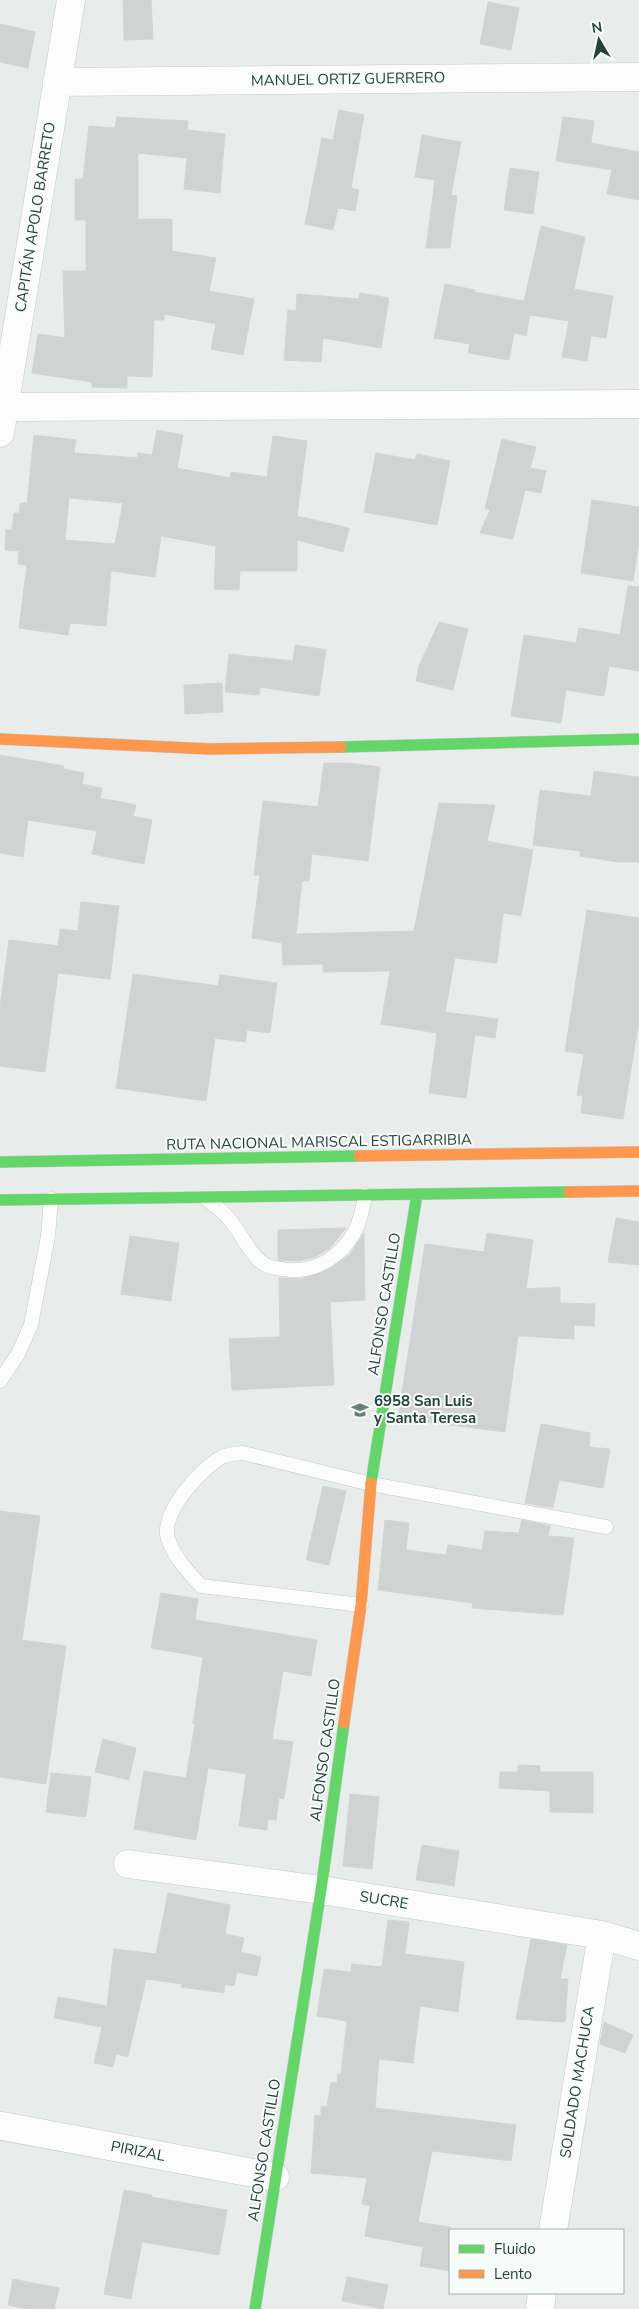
<svg xmlns="http://www.w3.org/2000/svg" width="639" height="2309" viewBox="0 0 639 2309" font-family="'Nunito Sans',sans-serif">
<style>
.building{fill:#cfd4d2;stroke:#d1d6d4;fill-rule:evenodd}
.lines{fill:none;stroke-linecap:round;stroke-linejoin:round}
.lane-casing{stroke:#c5cac8;stroke-width:15}
.street-casing{stroke:#c5cac8;stroke-width:29}
.fast-casing{stroke:#c3cbc8;stroke-width:12}
.slow-casing{stroke:#c3cbc8;stroke-width:12}
.lane{stroke:#fcfcfc;stroke-width:14}
.street{stroke:#fcfcfc;stroke-width:28}
.fast{stroke:#63d668;stroke-width:11}
.slow{stroke:#ff974d;stroke-width:11}
.labels{text-anchor:middle;dominant-baseline:central;stroke-width:4;stroke-linejoin:round;paint-order:stroke}
.street-label{font-size:15px;fill:#24423a;stroke:#f7fbf9}
.poi-label{font-size:15px;font-weight:bold;fill:#24423a;stroke:#f7fbf9;text-anchor:start}
</style>
<rect width="100%" height="100%" fill="#e8edeb"/>
<path class="building" d="M 123,0 L 151,0 L 153,39 L 124,40 Z
M 488,2 L 519,8 L 511,50 L 480,44 Z
M 0,24 L 35,32 L 28,68 L 0,62 Z
M 339,110 L 364,115 L 351,188 L 359,190 L 355,211 L 338,208 L 333,230 L 305,224 L 322,138 L 333,140 Z
M 117,117 L 188,121 L 187,130 L 225,134 L 220,193 L 184,189 L 187,158 L 138,153 L 138,219 L 172,219 L 172,251 L 216,258 L 209,291 L 254,299 L 243,355 L 211,349 L 216,324 L 164,314 L 164,320 L 154,320 L 152,377 L 127,376 L 127,388 L 92,387 L 92,382 L 32,373 L 38,334 L 65,338 L 63,271 L 86,271 L 86,220 L 75,220 L 75,179 L 83,179 L 89,126 L 115,128 Z
M 563,117 L 594,121 L 591,143 L 639,152 L 639,200 L 607,194 L 612,170 L 556,161 Z
M 422,135 L 461,142 L 451,195 L 457,196 L 450,248 L 426,248 L 435,180 L 415,177 Z
M 510,168 L 539,172 L 533,214 L 504,210 Z
M 541,226 L 585,237 L 574,289 L 613,296 L 606,338 L 591,336 L 587,361 L 562,357 L 569,321 L 530,315 L 526,336 L 514,333 L 509,360 L 468,353 L 470,344 L 434,338 L 445,284 L 475,290 L 475,292 L 524,301 Z
M 360,293 L 389,298 L 381,348 L 323,338 L 321,362 L 284,360 L 288,310 L 296,311 L 297,294 L 359,299 Z
M 157,430 L 183,435 L 177,468 L 230,478 L 231,472 L 267,477 L 273,436 L 307,441 L 297,516 L 349,528 L 343,552 L 297,540 L 297,571 L 240,571 L 239,590 L 214,589 L 216,546 L 161,536 L 155,577 L 111,571 L 106,626 L 70,623 L 68,635 L 19,628 L 27,565 L 18,564 L 19,551 L 5,550 L 6,530 L 12,530 L 14,513 L 19,513 L 20,503 L 27,503 L 34,435 L 76,440 L 74,453 L 137,458 L 138,453 L 152,455 ZM 69,498 L 123,503 L 115,544 L 65,540 Z
M 502,439 L 536,447 L 530,468 L 546,471 L 541,493 L 525,490 L 513,539 L 480,533 L 490,510 L 485,508 Z
M 376,453 L 415,460 L 417,454 L 450,461 L 437,525 L 364,512 Z
M 592,500 L 639,507 L 639,542 L 633,581 L 581,573 Z
M 628,586 L 639,587 L 639,671 L 609,666 L 604,696 L 566,690 L 561,723 L 511,716 L 524,635 L 576,643 L 579,628 L 620,635 Z
M 439,622 L 468,629 L 453,690 L 416,681 L 419,666 Z
M 295,645 L 326,650 L 319,696 L 260,687 L 259,695 L 225,692 L 229,654 L 293,661 Z
M 222,683 L 223,712 L 185,714 L 184,685 Z
M 0,755 L 64,766 L 63,769 L 84,773 L 82,784 L 102,788 L 100,798 L 136,805 L 133,816 L 152,820 L 144,864 L 92,854 L 97,831 L 28,820 L 23,857 L 0,853 Z
M 324,763 L 348,763 L 380,767 L 368,861 L 312,854 L 309,881 L 302,881 L 296,934 L 414,931 L 439,803 L 495,805 L 487,841 L 533,850 L 521,916 L 503,913 L 497,963 L 455,958 L 445,1012 L 498,1019 L 495,1038 L 475,1035 L 466,1098 L 429,1093 L 437,1033 L 381,1024 L 390,971 L 323,972 L 323,964 L 283,965 L 282,943 L 252,938 L 260,875 L 254,875 L 263,801 L 318,807 Z
M 594,771 L 639,777 L 639,862 L 618,862 L 580,856 L 580,851 L 533,845 L 540,790 L 591,796 Z
M 81,902 L 119,906 L 110,979 L 58,973 L 45,1072 L 0,1066 L 0,1007 L 9,940 L 58,946 L 60,929 L 78,931 Z
M 587,910 L 639,918 L 639,1020 L 623,1119 L 581,1113 L 583,1096 L 577,1095 L 584,1054 L 565,1051 Z
M 133,974 L 218,986 L 220,975 L 277,983 L 270,1033 L 247,1030 L 245,1042 L 215,1038 L 206,1101 L 116,1088 Z
M 616,1218 L 639,1222 L 639,1265 L 608,1262 Z
M 346,1228 L 330,1248 L 315,1257 L 299,1261 L 278,1260 L 278,1230 Z
M 364,1233 L 365,1300 L 330,1302 L 334,1385 L 232,1390 L 229,1339 L 280,1337 L 279,1278 L 301,1279 L 331,1268 L 350,1254 Z
M 487,1233 L 533,1240 L 526,1289 L 560,1287 L 560,1303 L 595,1304 L 594,1326 L 574,1325 L 574,1339 L 518,1336 L 505,1432 L 398,1418 L 425,1244 L 484,1252 Z
M 130,1236 L 179,1243 L 171,1301 L 121,1294 Z
M 541,1424 L 590,1433 L 589,1447 L 610,1449 L 603,1488 L 559,1480 L 553,1508 L 525,1503 Z
M 323,1486 L 346,1491 L 329,1565 L 306,1560 Z
M 0,1511 L 40,1516 L 22,1640 L 66,1646 L 46,1784 L 0,1777 Z
M 385,1520 L 409,1523 L 406,1550 L 446,1555 L 448,1545 L 482,1550 L 485,1531 L 519,1533 L 522,1520 L 550,1526 L 548,1536 L 574,1538 L 563,1615 L 472,1608 L 473,1603 L 378,1590 Z
M 161,1593 L 198,1599 L 195,1620 L 317,1640 L 311,1676 L 283,1671 L 272,1739 L 293,1742 L 284,1799 L 279,1798 L 276,1820 L 268,1819 L 267,1830 L 239,1826 L 246,1774 L 208,1768 L 196,1840 L 134,1829 L 144,1771 L 186,1778 L 195,1724 L 193,1724 L 203,1657 L 151,1648 Z
M 103,1739 L 136,1748 L 129,1780 L 95,1772 Z
M 518,1765 L 540,1766 L 540,1772 L 593,1772 L 593,1813 L 550,1812 L 550,1791 L 499,1788 L 500,1772 L 518,1772 Z
M 51,1773 L 91,1777 L 86,1817 L 46,1812 Z
M 350,1794 L 379,1797 L 372,1869 L 343,1866 Z
M 422,1845 L 459,1851 L 454,1886 L 416,1880 Z
M 168,1893 L 230,1905 L 225,1934 L 244,1938 L 241,1952 L 261,1957 L 257,1976 L 237,1972 L 234,1986 L 225,1984 L 224,1993 L 181,1987 L 182,1984 L 146,1979 L 128,2057 L 116,2054 L 113,2067 L 94,2063 L 102,2027 L 54,2018 L 58,1997 L 107,2006 L 114,1949 L 156,1954 Z
M 388,1920 L 409,1922 L 405,1954 L 464,1962 L 458,2012 L 420,2006 L 413,2063 L 379,2059 L 375,2108 L 516,2125 L 511,2161 L 432,2151 L 418,2222 L 450,2227 L 450,2271 L 420,2266 L 423,2247 L 365,2236 L 370,2206 L 362,2204 L 367,2178 L 311,2173 L 315,2115 L 321,2116 L 321,2106 L 327,2107 L 331,2082 L 337,2083 L 338,2074 L 341,2074 L 347,2021 L 317,2016 L 324,1969 L 351,1972 L 352,1964 L 382,1967 Z
M 531,1939 L 567,1945 L 560,1979 L 568,1979 L 565,2022 L 516,2019 Z
M 604,2022 L 633,2035 L 625,2053 L 600,2044 Z
M 124,2190 L 152,2195 L 151,2197 L 227,2210 L 219,2255 L 142,2242 L 131,2299 L 104,2294 Z
M 347,2277 L 388,2285 L 383,2309 L 342,2301 Z
M 13,2279 L 59,2288 L 54,2309 L 27,2309 L 8,2305 Z"/>
<g class="lines">
<g class="lane-casing">
<path id="lane" d="M 206,1199 C 214,1205 223,1211 229,1219 C 241,1232 247,1250 261,1262 C 268,1268 280,1269 290,1270 C 316,1272 342,1256 355,1231 C 361,1220 363,1207 365,1195
M 0,1381 L 18,1354 L 31,1325 L 48,1236 L 51,1199
M 361,1605 L 201,1586 C 188,1572 175,1558 168,1539 C 160,1513 200,1470 220,1458 C 226,1454 236,1454 243,1453 L 371,1484 L 606,1527"/>
</g>
<g class="street-casing">
<path id="street" d="M 57,82 L 639,77
M 4,407 L 639,404
M 0,433 L 71,0
M 128,1864 L 321,1890 L 602,1935 L 639,1946
M 2,2126 L 275,2177
M 553,2230 L 602,1935
M 540,2309 L 542,2293"/>
</g>
<g class="fast-casing">
<path id="fast" d="M 341,747 L 639,739
M 0,1162 L 359,1156
M 0,1200 L 569,1192
M 371,1483 L 417,1194
M 255,2309 L 321,1890 L 344,1723"/>
</g>
<g class="slow-casing">
<path id="slow" d="M 0,739 L 210,749 L 341,747
M 359,1156 L 639,1152
M 569,1192 L 639,1191
M 344,1723 L 361,1605 L 371,1483"/>
</g>
<use href="#lane" class="lane"/>
<use href="#street" class="street"/>
<use href="#fast" class="fast"/>
<use href="#slow" class="slow"/>
</g>
<defs>
<g id="school-bare" transform="scale(1.35)"><path d="M0-5L7-2L0 1L-7-2ZM-4 1L0 2.5L4 1V4Q0 6-4 4Z" fill="#697e78" stroke="#f7fbf9" stroke-width="2.5" paint-order="stroke"/></g>
</defs>
<g fill-rule="evenodd">
<use href="#school-bare" x="360" y="1410"/>
</g>
<g class="labels">
<g class="street-label">
<text transform="translate(348 79) rotate(-1)">MANUEL ORTIZ GUERRERO</text>
<text transform="translate(35 217) rotate(-81)">CAPITÁN APOLO BARRETO</text>
<text transform="translate(319 1142) rotate(-1)">RUTA NACIONAL MARISCAL ESTIGARRIBIA</text>
<text transform="translate(384 1304) rotate(-81)">ALFONSO CASTILLO</text>
<text transform="translate(325 1750) rotate(-82)">ALFONSO CASTILLO</text>
<text transform="translate(384 1900) rotate(9)">SUCRE</text>
<text transform="translate(577 2082) rotate(-81)">SOLDADO MACHUCA</text>
<text transform="translate(264 2150) rotate(-81)">ALFONSO CASTILLO</text>
<text transform="translate(138 2151) rotate(11)">PIRIZAL</text>
</g>
<g class="poi-label">
<text x="374" y="1401">6958 San Luis<tspan x="374" dy="17">y Santa Teresa</tspan></text>
</g>
</g>
<rect x="449" y="2229" width="175" height="65" fill="#f7fbf9" stroke="#a3b1ad"/>
<rect x="459" y="2245" width="25" height="8" fill="#63d668" stroke="#a3b1ad"/>
<text x="494" y="2254" font-size="15" fill="#24423a">Fluido</text>
<rect x="459" y="2270" width="25" height="8" fill="#ff974d" stroke="#a3b1ad"/>
<text x="494" y="2279" font-size="15" fill="#24423a">Lento</text>
<g transform="translate(599 40) rotate(351)" stroke="#f7fbf9" stroke-width="4" paint-order="stroke">
<path d="M0-4L9 19L0 12L-9 19Z" fill="#24423a"/>
<text y="-8" font-size="14" font-weight="bold" text-anchor="middle" fill="#24423a">N</text>
</g>
</svg>
